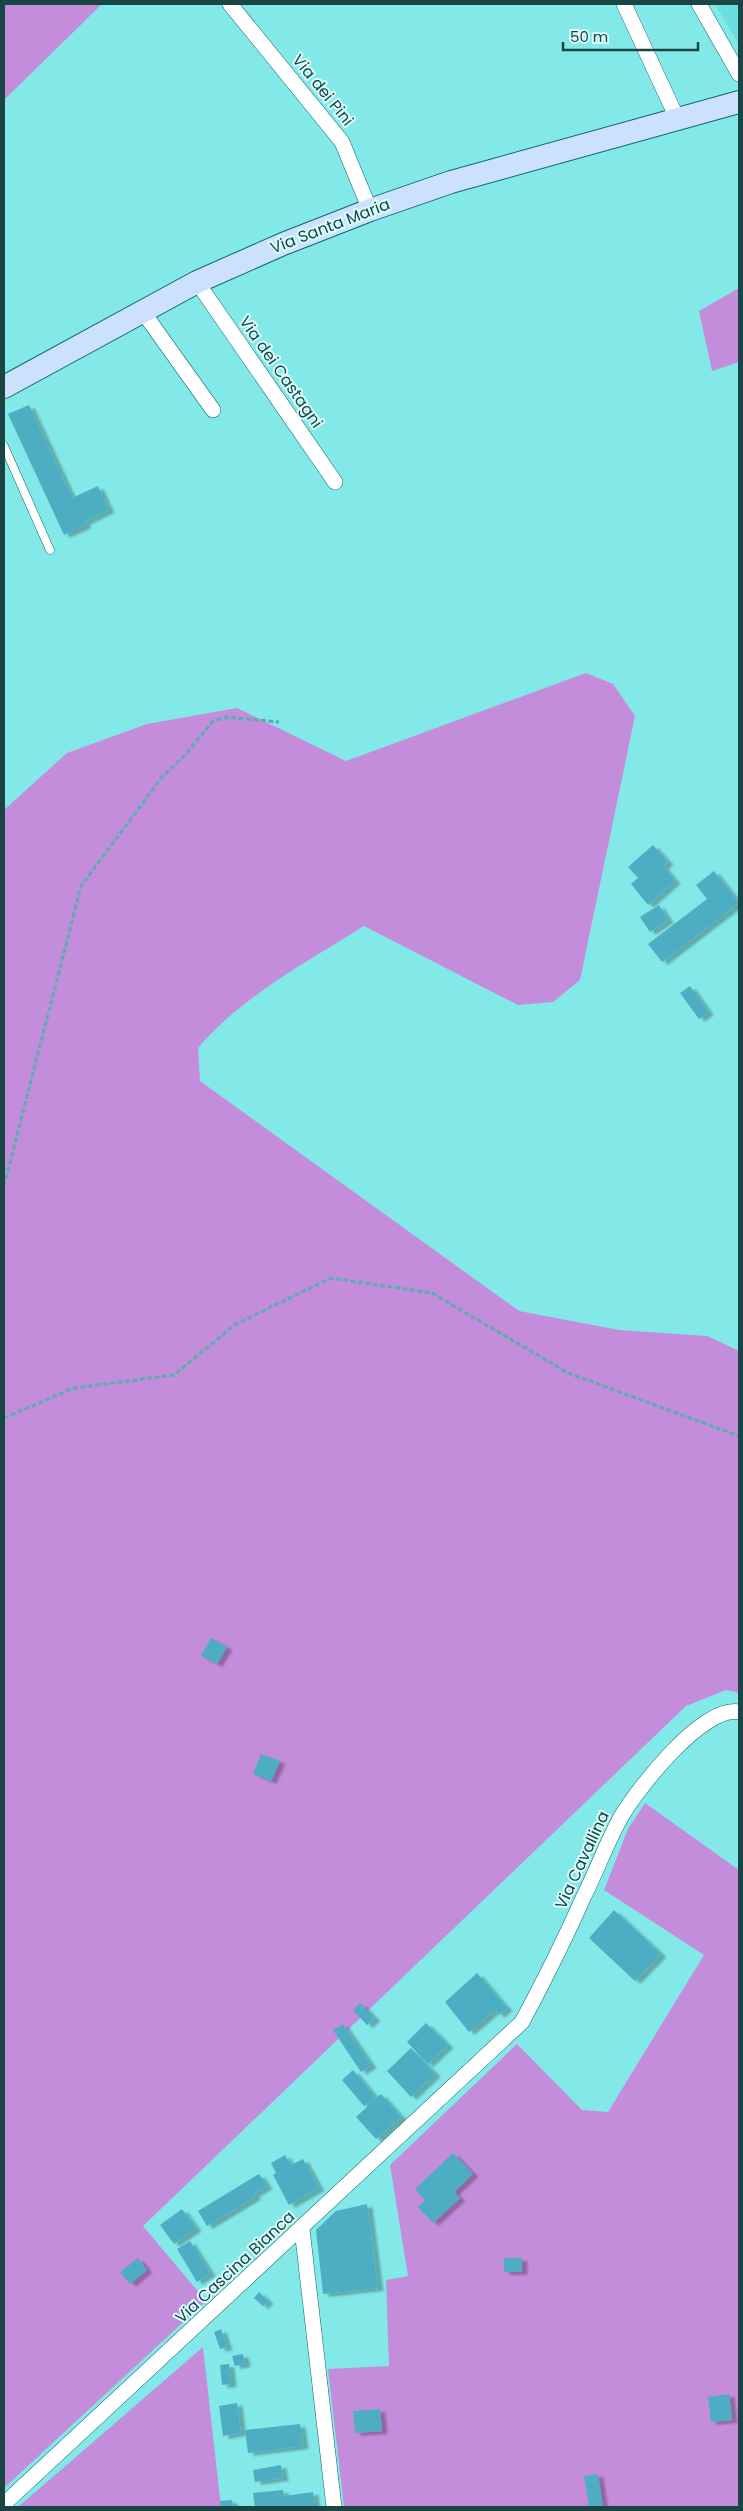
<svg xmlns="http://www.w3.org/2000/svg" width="743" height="2511" viewBox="0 0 743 2511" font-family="Poppins,sans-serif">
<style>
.built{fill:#6bdede}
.green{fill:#c48ddc}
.building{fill:#4dadc3;filter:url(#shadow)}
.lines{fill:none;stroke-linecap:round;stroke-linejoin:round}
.lane-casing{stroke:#0f6768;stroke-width:9}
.street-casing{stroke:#0f6768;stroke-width:16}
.secondary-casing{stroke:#0f6768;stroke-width:24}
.path{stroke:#5cadad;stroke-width:3;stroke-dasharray:5 2.5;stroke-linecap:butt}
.lane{stroke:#fff;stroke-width:8}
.street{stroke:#fff;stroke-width:15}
.secondary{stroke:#cbe1fd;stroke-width:22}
.labels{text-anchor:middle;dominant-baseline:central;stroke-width:4;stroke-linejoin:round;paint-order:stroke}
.street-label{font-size:16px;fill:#194545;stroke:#d9fefd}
</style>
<defs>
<filter id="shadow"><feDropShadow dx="5.5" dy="3" stdDeviation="1" flood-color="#0004"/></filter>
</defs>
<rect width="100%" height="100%" fill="#83e8e8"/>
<path class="built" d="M 715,4 L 739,4 L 739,45 Z"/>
<path class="green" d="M 4,4 L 102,4 L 4,100 Z
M 739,288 L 739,362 L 712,371 L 699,311 Z
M 586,673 L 613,684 L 635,716 L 580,980 L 553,1002 L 518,1005 L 364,926 C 307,962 242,996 198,1048 L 200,1081 L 519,1311 L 619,1330 L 707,1336 L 739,1351 L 739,1693 L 726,1690 L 686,1706 L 143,2226 L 206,2301 L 4,2488 L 4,810 L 67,753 L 147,724 L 237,708 L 346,761 Z
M 645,1803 L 739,1870 L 739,2507 L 344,2507 L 328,2369 L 389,2366 L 386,2280 L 408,2276 L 390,2165 L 517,2044 L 582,2110 L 608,2112 L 704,1955 L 604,1890 L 628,1829 Z
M 203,2347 L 221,2507 L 18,2507 Z"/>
<path class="building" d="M 29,405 L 72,498 L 98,486 L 109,510 L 84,522 L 86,525 L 64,535 L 8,414 Z
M 653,845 L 668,862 L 663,866 L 675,881 L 648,905 L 631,884 L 638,878 L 628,867 Z
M 714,871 L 739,903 L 662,962 L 648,944 L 707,899 L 696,885 Z
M 659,905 L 668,920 L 650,932 L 640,917 Z
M 690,986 L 708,1012 L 699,1019 L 680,993 Z
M 211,1638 L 227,1647 L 217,1664 L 201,1656 Z
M 261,1754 L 280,1761 L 271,1781 L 253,1774 Z
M 614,1910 L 661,1954 L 635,1981 L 589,1938 Z
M 477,1973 L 507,2008 L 499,2015 L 495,2010 L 469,2032 L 445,2002 Z
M 360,2003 L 375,2018 L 367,2025 L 353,2010 Z
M 426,2023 L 448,2045 L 428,2064 L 407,2042 Z
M 343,2024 L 371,2065 L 361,2072 L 333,2030 Z
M 411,2048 L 435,2074 L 411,2097 L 387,2071 Z
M 353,2070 L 375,2097 L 364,2106 L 342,2080 Z
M 381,2094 L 401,2117 L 376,2139 L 356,2117 Z
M 453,2153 L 473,2174 L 454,2192 L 460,2198 L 433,2223 L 418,2207 L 425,2200 L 415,2189 Z
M 285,2155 L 291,2165 L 303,2159 L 319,2188 L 289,2205 L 273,2175 L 276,2173 L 271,2163 Z
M 259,2174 L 267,2186 L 254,2194 L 255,2197 L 207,2226 L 198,2211 Z
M 367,2204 L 378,2288 L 323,2294 L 316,2230 L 336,2211 Z
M 182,2209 L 196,2228 L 174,2244 L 160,2225 Z
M 190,2241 L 210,2273 L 197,2282 L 177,2249 Z
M 138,2258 L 147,2270 L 130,2284 L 120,2272 Z
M 504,2258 L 522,2258 L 522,2272 L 504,2272 Z
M 259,2292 L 268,2301 L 263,2306 L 254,2298 Z
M 221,2329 L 227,2347 L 220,2349 L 214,2332 Z
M 243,2354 L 245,2364 L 235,2366 L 232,2356 Z
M 229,2364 L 231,2384 L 222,2385 L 220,2365 Z
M 729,2394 L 732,2420 L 711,2422 L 708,2397 Z
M 237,2403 L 241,2433 L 223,2436 L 219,2406 Z
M 380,2409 L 382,2431 L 355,2433 L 353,2411 Z
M 300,2424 L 303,2446 L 248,2453 L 245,2430 Z
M 281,2465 L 283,2478 L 255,2482 L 253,2470 Z
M 598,2474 L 603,2507 L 589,2507 L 584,2476 Z
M 283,2490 L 284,2496 L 313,2492 L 315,2507 L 255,2507 L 253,2493 Z
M 232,2500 L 233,2507 L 221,2507 L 220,2501 Z"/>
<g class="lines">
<g class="lane-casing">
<path id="lane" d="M 4,446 L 50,550"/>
</g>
<g class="street-casing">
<path id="street" d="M 230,4 L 342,142 L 370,210
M 624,4 L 677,118
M 699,4 L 739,74
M 197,282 L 335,482
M 143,312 L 213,410
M 302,2229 L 334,2507
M 4,2504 L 522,2022 C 544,1981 565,1939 584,1896 C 597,1870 607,1842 621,1817 C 638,1788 703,1705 739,1712"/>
</g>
<g class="secondary-casing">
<path id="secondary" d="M 4,387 L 197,282 L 283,244 L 370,210 L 451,182 L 739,102"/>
</g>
<path class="path" d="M 4,1186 L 81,886 L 162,777 L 186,754 L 213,721 L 226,717 L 279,722
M 4,1418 L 74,1388 L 174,1375 L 236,1324 L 331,1278 L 432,1293 L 568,1373 L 739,1436"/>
<use href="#lane" class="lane"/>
<use href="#street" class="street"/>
<use href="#secondary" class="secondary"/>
</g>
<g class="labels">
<g class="street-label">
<text transform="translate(323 90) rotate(51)">Via dei Pini</text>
<text transform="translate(330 226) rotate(-21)">Via Santa Maria</text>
<text transform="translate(281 372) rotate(55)">Via dei Castagni</text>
<text transform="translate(582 1860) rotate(-65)">Via Cavallina</text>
<text transform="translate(235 2267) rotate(-43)">Via Cascina Bianca</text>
</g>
</g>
<rect width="743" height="2511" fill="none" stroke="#194545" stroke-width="10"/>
<path d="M563 42v8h135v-8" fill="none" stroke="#194545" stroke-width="2.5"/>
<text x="570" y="42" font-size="15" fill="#194545" stroke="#d9fefd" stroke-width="4" paint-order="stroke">50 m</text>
</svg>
